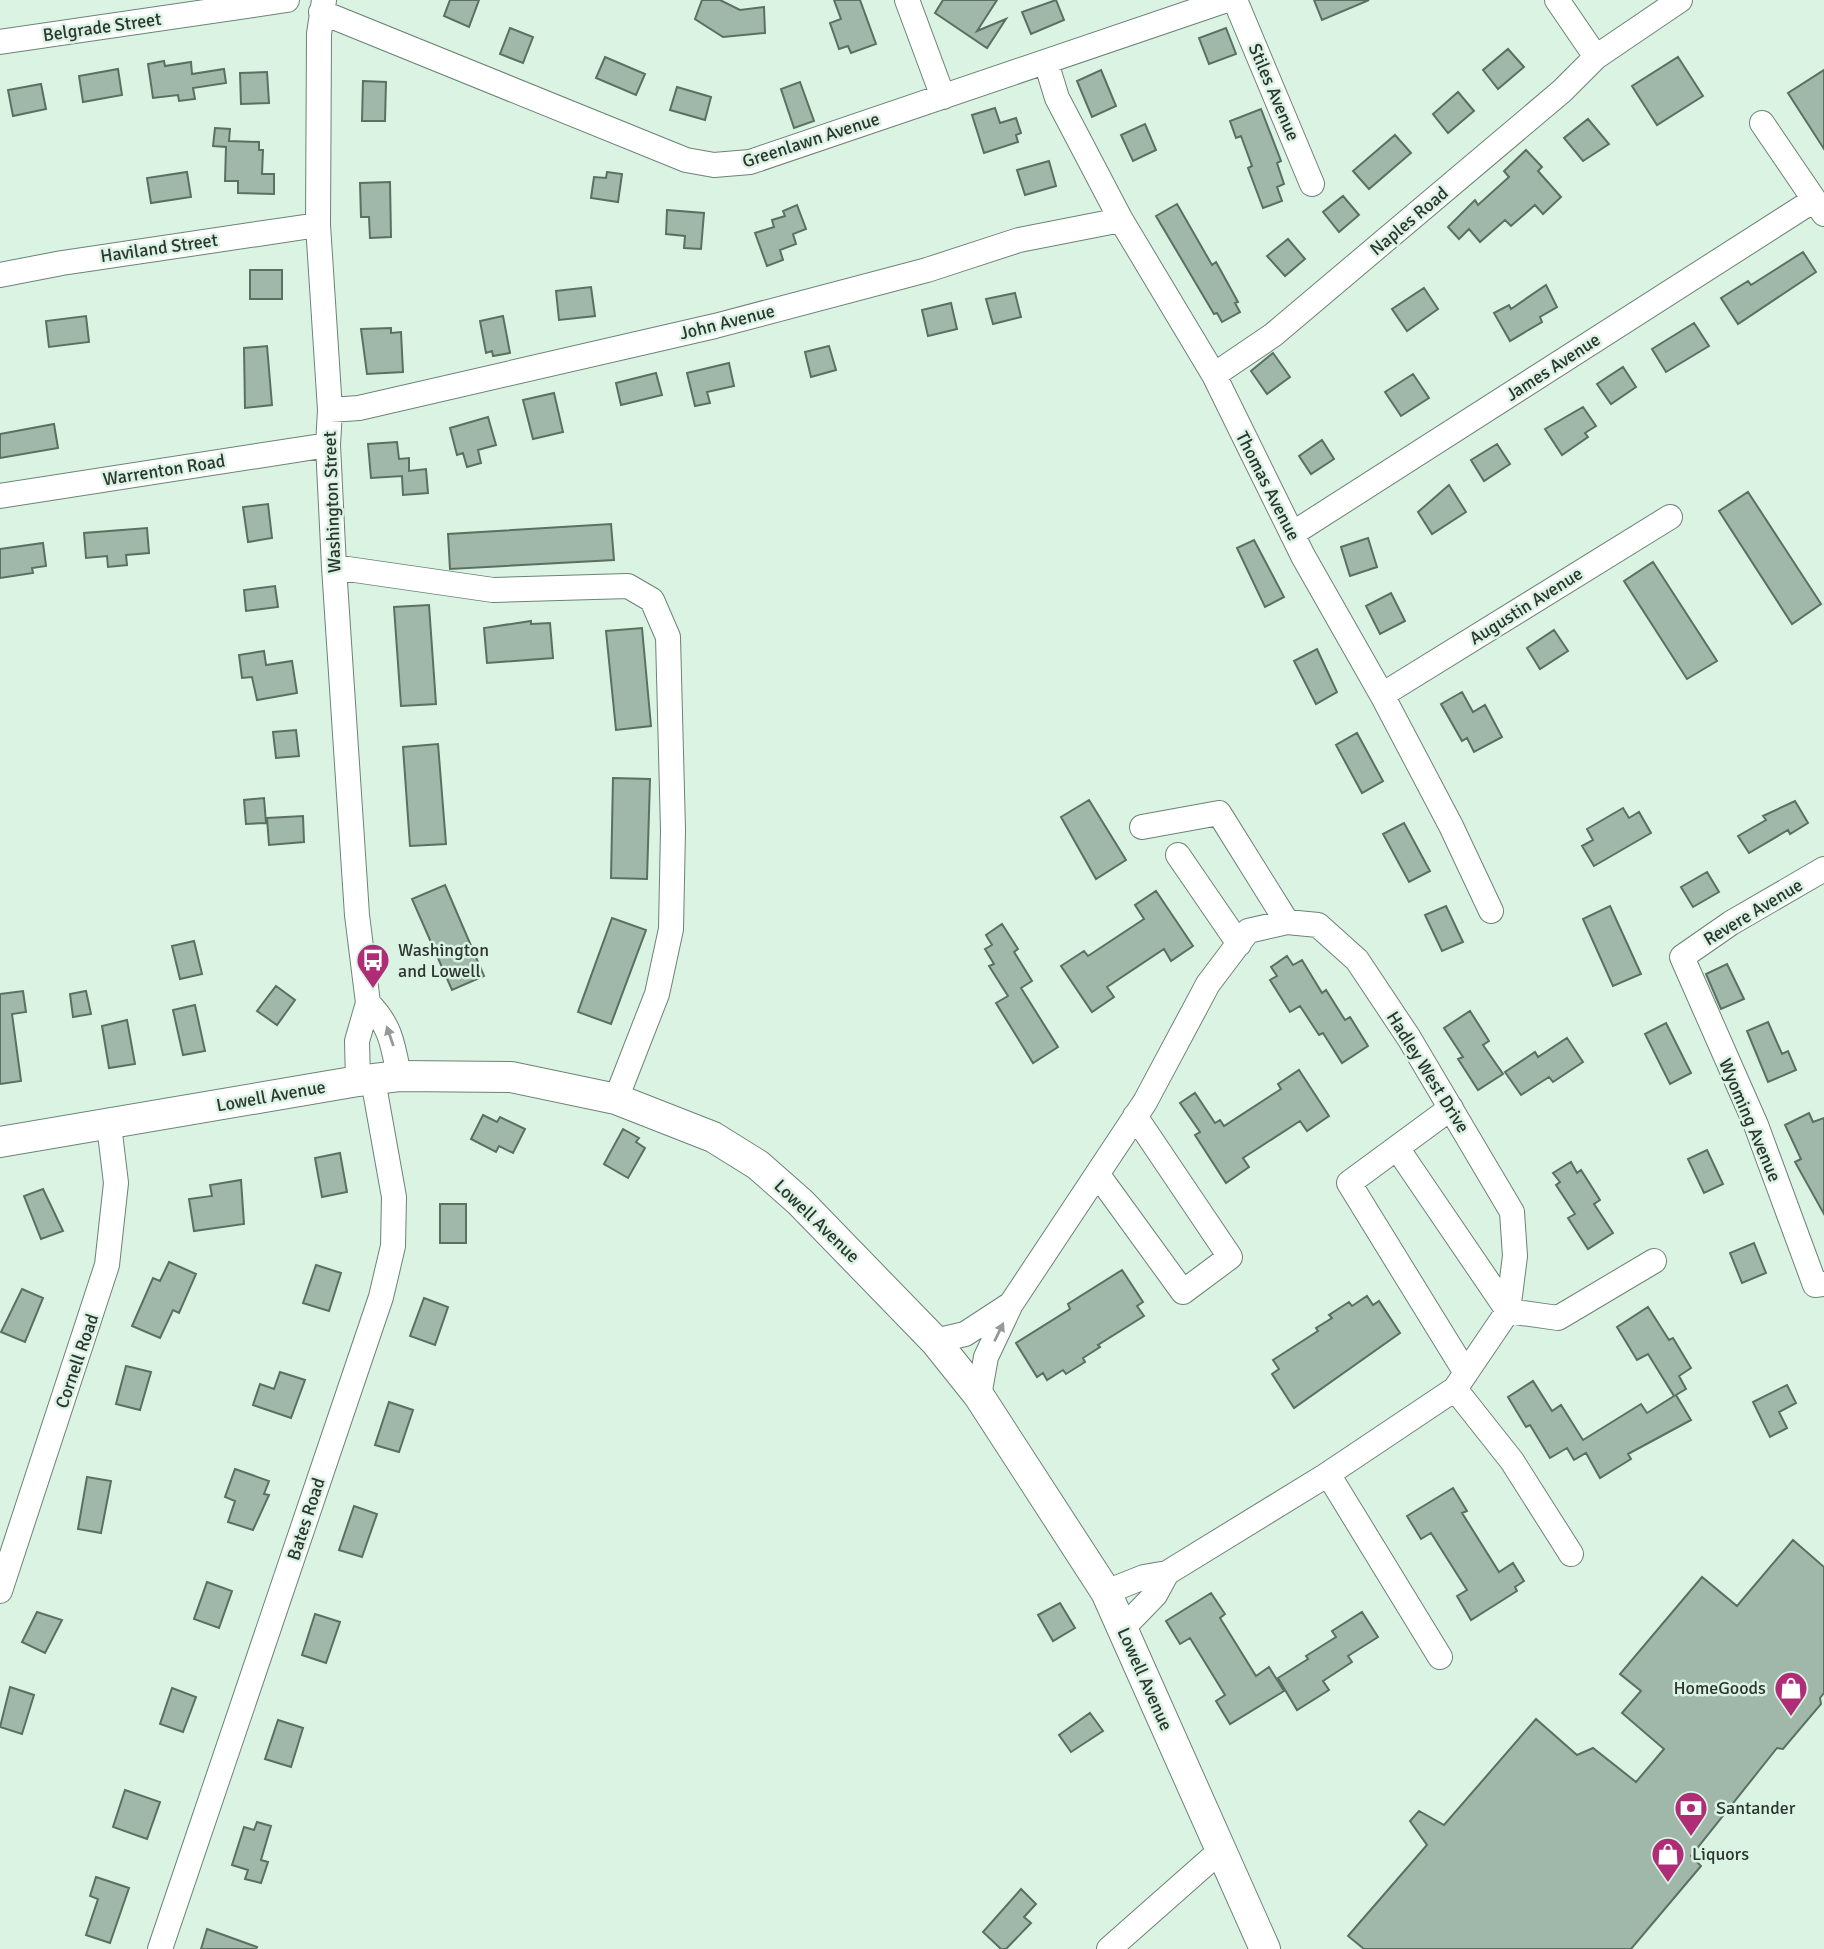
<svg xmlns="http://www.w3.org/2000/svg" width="1824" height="1949" font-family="Signika,sans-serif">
  <rect width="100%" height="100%" fill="#daf3e3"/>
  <!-- building -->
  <path fill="#a0b8a9" stroke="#5a7062" stroke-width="2" d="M 450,0 L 479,0 L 469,27 L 444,16 Z
    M 702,0 L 720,0 L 740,10 L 764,7 L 765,33 L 723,37 L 695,19 Z
    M 834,0 L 860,0 L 876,44 L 851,53 L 848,46 L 839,49 L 830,23 L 841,19 Z
    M 943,0 L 997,0 L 977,31 L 1006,19 L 987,48 L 935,13 Z
    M 1056,0 L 1064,20 L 1031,34 L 1022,12 Z
    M 1314,0 L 1369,0 L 1322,20 Z
    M 510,28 L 533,37 L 523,63 L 500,54 Z
    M 1226,28 L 1236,54 L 1209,64 L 1199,38 Z
    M 1508,49 L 1524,67 L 1498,89 L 1483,70 Z
    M 605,57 L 645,74 L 636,95 L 596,78 Z
    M 1678,57 L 1703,96 L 1657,125 L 1632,86 Z
    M 164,61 L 165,66 L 191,62 L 192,74 L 224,69 L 226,83 L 193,88 L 195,99 L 179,101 L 178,95 L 153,98 L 148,64 Z
    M 118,69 L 122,95 L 83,102 L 79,76 Z
    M 1101,70 L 1116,106 L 1092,117 L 1077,81 Z
    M 1824,70 L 1824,149 L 1788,93 Z
    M 267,72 L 269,103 L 241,104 L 240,73 Z
    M 363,81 L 386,82 L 385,121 L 362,121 Z
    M 800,82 L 814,121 L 794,128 L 781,89 Z
    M 41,84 L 46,109 L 13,116 L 8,90 Z
    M 677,87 L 711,97 L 705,120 L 670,110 Z
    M 1458,92 L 1474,111 L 1448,133 L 1433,114 Z
    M 995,108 L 1000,123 L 1016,118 L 1021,133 L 1016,135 L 1018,142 L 984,153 L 972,115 Z
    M 1261,109 L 1281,161 L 1277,163 L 1284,184 L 1277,187 L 1282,201 L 1263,208 L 1248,168 L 1252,166 L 1241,136 L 1236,138 L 1230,121 Z
    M 1588,119 L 1609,144 L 1583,161 L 1564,138 Z
    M 1145,124 L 1156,150 L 1133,161 L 1121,135 Z
    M 215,128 L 230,129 L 229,141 L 259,142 L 259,150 L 263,150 L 262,174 L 274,174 L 274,194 L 238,193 L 238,181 L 225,181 L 226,147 L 213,146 Z
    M 1395,135 L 1411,153 L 1369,189 L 1353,171 Z
    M 1526,150 L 1542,167 L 1538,171 L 1561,197 L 1543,214 L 1535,205 L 1511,226 L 1505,220 L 1480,242 L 1469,229 L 1459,239 L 1448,227 L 1475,200 L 1478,205 L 1509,177 L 1504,171 Z
    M 1049,161 L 1056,186 L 1025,195 L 1017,170 Z
    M 187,172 L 191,197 L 151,203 L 147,178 Z
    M 607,172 L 622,174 L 618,202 L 591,198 L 594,177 L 606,178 Z
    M 390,182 L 391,237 L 370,238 L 369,217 L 361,217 L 360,183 Z
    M 1343,196 L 1359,215 L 1339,232 L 1323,212 Z
    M 1177,204 L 1212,265 L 1216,262 L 1238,302 L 1235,303 L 1240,312 L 1222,322 L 1217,313 L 1214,314 L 1156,216 Z
    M 797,205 L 806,229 L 793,234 L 796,244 L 780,250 L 783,260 L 767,266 L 755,233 L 774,227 L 772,220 L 785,216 L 783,211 Z
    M 667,210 L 704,213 L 701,249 L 684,248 L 685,236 L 666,234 Z
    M 1288,239 L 1305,259 L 1285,276 L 1267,256 Z
    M 1803,252 L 1816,272 L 1738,324 L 1721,298 L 1748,281 L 1751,285 Z
    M 250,270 L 282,270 L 282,299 L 250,299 Z
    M 1546,285 L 1557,307 L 1540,317 L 1542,322 L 1510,341 L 1494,313 L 1509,305 L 1511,309 Z
    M 591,287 L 595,316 L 559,320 L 556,291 Z
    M 1424,288 L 1438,309 L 1407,331 L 1392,309 Z
    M 1015,293 L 1021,317 L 993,324 L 986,299 Z
    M 951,303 L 957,329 L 928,336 L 922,310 Z
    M 86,316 L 89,342 L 49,347 L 46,321 Z
    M 503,316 L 510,353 L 493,356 L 492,351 L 486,353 L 480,321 Z
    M 1694,323 L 1709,346 L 1666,372 L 1652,349 Z
    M 391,328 L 391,333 L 401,332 L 403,372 L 367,374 L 361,329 Z
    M 267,346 L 272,405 L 245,408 L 244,348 Z
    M 829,346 L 836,370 L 811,377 L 805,352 Z
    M 1273,353 L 1290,377 L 1267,394 L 1251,371 Z
    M 729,363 L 734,386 L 707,392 L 710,403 L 695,406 L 687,373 Z
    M 1623,367 L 1636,387 L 1611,404 L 1597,384 Z
    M 656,373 L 662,395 L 621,405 L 616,383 Z
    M 1413,374 L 1429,398 L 1401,416 L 1385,392 Z
    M 554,393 L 563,432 L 533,439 L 523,400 Z
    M 1583,407 L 1596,426 L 1585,433 L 1588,437 L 1562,455 L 1545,429 Z
    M 488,417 L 496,445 L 478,450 L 481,463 L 467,467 L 463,453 L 457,455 L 450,428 Z
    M 54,424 L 58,448 L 0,458 L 0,434 Z
    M 1322,440 L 1334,459 L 1311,474 L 1299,456 Z
    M 397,442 L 399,459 L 409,458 L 409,471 L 426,469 L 428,493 L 403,495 L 402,476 L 371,478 L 368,444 Z
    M 1497,444 L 1510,464 L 1484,481 L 1471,460 Z
    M 1449,485 L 1466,512 L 1432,534 L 1418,512 Z
    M 1748,492 L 1821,604 L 1792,624 L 1719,511 Z
    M 268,504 L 272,538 L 248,542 L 243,507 Z
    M 611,524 L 614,560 L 450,569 L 448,534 Z
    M 147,528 L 149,553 L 126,555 L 127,565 L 108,567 L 107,556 L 86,558 L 84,533 Z
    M 1368,538 L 1377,567 L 1350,576 L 1341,547 Z
    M 1254,540 L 1284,597 L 1265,607 L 1237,548 Z
    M 43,543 L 46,566 L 32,568 L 33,573 L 0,578 L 0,549 Z
    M 1653,562 L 1717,661 L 1687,679 L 1624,581 Z
    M 275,586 L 278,607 L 246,611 L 244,590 Z
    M 1391,593 L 1405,621 L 1380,634 L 1366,606 Z
    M 429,605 L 436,704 L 401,706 L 394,607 Z
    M 531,621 L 531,624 L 550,623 L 553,658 L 487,663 L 484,628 Z
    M 642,628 L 651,726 L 616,730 L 606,631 Z
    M 1554,630 L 1568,651 L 1540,669 L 1527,648 Z
    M 1317,649 L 1337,692 L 1316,704 L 1294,661 Z
    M 264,651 L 266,665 L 292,661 L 297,693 L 257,700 L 252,677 L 242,678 L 239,655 Z
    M 1462,692 L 1473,712 L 1485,705 L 1502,737 L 1474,752 L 1467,738 L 1462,741 L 1441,704 Z
    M 296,730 L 299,756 L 276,758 L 273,732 Z
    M 1357,733 L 1383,781 L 1362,793 L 1336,745 Z
    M 438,744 L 446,844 L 410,846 L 403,747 Z
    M 613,778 L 650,779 L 647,879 L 611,878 Z
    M 264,798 L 266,823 L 246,824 L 244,800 Z
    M 1089,800 L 1126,860 L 1096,879 L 1061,817 Z
    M 1795,801 L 1808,823 L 1790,834 L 1788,830 L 1749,853 L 1738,836 L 1766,820 L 1763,816 Z
    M 1623,808 L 1629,818 L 1639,812 L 1651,833 L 1594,866 L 1582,846 L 1593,840 L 1587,829 Z
    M 303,816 L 304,842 L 269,845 L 267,818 Z
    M 1404,823 L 1430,871 L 1409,882 L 1383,834 Z
    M 1707,872 L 1719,892 L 1693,907 L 1681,887 Z
    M 445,885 L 484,976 L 452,990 L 412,899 Z
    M 1156,891 L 1193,946 L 1171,961 L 1164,949 L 1107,987 L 1114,997 L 1092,1012 L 1061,966 L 1084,951 L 1088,956 L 1144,919 L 1135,905 Z
    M 1446,906 L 1463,942 L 1442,951 L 1425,915 Z
    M 1610,906 L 1641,974 L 1613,986 L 1583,919 Z
    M 612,918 L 646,930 L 611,1024 L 578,1012 Z
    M 1002,924 L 1018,949 L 1014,952 L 1032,981 L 1021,988 L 1058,1047 L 1033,1063 L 996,1003 L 1008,996 L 989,966 L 994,964 L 985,949 L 992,945 L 986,935 Z
    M 194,941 L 202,974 L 180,979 L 172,946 Z
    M 1287,956 L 1293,965 L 1302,960 L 1322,993 L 1326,990 L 1345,1020 L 1350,1017 L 1368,1046 L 1342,1063 L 1323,1033 L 1319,1035 L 1300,1006 L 1290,1012 L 1270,980 L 1277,976 L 1271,967 Z
    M 1727,964 L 1744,999 L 1721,1009 L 1706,974 Z
    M 276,986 L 295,1000 L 277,1025 L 257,1011 Z
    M 23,991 L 26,1012 L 12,1014 L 21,1081 L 0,1084 L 0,994 Z
    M 86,991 L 91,1014 L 73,1017 L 70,994 Z
    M 195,1005 L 205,1051 L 183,1055 L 173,1010 Z
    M 1470,1011 L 1489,1041 L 1483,1045 L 1503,1074 L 1478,1090 L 1458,1059 L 1463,1057 L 1444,1028 Z
    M 127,1020 L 135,1064 L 109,1068 L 102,1026 Z
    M 1768,1022 L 1782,1054 L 1788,1051 L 1796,1070 L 1768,1082 L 1747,1031 Z
    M 1666,1023 L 1691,1073 L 1670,1084 L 1645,1034 Z
    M 1567,1038 L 1583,1062 L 1553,1082 L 1549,1077 L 1521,1095 L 1505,1072 L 1535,1052 L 1538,1057 Z
    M 1299,1070 L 1329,1116 L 1307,1131 L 1300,1121 L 1243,1158 L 1249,1167 L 1226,1183 L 1195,1135 L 1200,1132 L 1180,1103 L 1195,1093 L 1215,1123 L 1220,1120 L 1224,1126 L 1281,1089 L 1278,1084 Z
    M 1809,1113 L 1813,1122 L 1824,1118 L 1824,1214 L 1795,1162 L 1801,1159 L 1785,1125 Z
    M 483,1115 L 497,1122 L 500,1117 L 525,1129 L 513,1153 L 499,1146 L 496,1152 L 471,1139 Z
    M 623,1129 L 639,1138 L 636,1142 L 645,1148 L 628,1178 L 604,1164 Z
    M 1707,1150 L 1723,1184 L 1704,1193 L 1688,1159 Z
    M 340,1153 L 347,1192 L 322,1197 L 315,1158 Z
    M 1571,1162 L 1577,1173 L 1581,1170 L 1600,1200 L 1594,1204 L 1613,1233 L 1588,1249 L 1568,1218 L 1575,1214 L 1556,1185 L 1560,1182 L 1553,1173 Z
    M 241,1180 L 244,1224 L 194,1231 L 189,1199 L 212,1196 L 210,1185 Z
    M 43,1189 L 63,1231 L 41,1239 L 24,1196 Z
    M 440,1204 L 466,1204 L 466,1243 L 440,1243 Z
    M 1754,1243 L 1766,1273 L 1742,1283 L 1730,1253 Z
    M 169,1262 L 196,1274 L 179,1313 L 173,1310 L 160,1338 L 132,1326 L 153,1278 L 160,1281 Z
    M 316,1265 L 341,1273 L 329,1311 L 303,1303 Z
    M 1122,1270 L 1143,1302 L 1137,1306 L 1144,1316 L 1098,1345 L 1100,1347 L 1083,1358 L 1085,1362 L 1066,1374 L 1063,1370 L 1047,1380 L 1043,1373 L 1037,1377 L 1016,1343 L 1070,1309 L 1068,1304 Z
    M 22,1289 L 43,1298 L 25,1342 L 1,1332 Z
    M 1367,1296 L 1373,1305 L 1379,1301 L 1400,1333 L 1294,1408 L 1272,1374 L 1279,1369 L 1273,1360 L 1318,1331 L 1316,1328 L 1332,1318 L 1329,1315 L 1349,1302 L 1352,1306 Z
    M 424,1298 L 448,1307 L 435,1345 L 410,1336 Z
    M 1648,1307 L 1669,1340 L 1673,1338 L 1691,1368 L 1679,1376 L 1686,1389 L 1676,1395 L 1691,1420 L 1628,1454 L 1631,1459 L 1600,1478 L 1586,1453 L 1574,1460 L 1567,1448 L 1550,1458 L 1530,1425 L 1526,1427 L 1508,1397 L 1533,1381 L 1552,1411 L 1561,1405 L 1583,1440 L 1641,1404 L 1647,1413 L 1674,1396 L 1648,1354 L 1637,1360 L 1617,1327 Z
    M 126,1366 L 151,1372 L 140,1410 L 116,1404 Z
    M 280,1372 L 305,1380 L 291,1418 L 253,1405 L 260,1384 L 274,1389 Z
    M 1787,1385 L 1796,1403 L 1779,1412 L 1787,1428 L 1770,1437 L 1753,1402 Z
    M 389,1402 L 413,1410 L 399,1452 L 375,1445 Z
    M 235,1469 L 269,1481 L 264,1494 L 269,1495 L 253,1530 L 228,1522 L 235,1501 L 225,1497 Z
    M 87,1477 L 111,1481 L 101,1533 L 78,1529 Z
    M 1453,1488 L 1467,1511 L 1462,1513 L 1499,1572 L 1513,1563 L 1524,1581 L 1515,1587 L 1517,1591 L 1471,1620 L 1457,1596 L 1467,1590 L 1431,1533 L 1421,1539 L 1407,1516 Z
    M 354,1506 L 377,1514 L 362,1557 L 339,1550 Z
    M 1793,1540 L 1824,1567 L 1824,1693 L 1820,1698 L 1821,1704 L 1783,1749 L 1777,1748 L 1691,1856 L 1701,1866 L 1631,1949 L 1364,1949 L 1348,1936 L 1427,1845 L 1410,1821 L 1419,1811 L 1444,1825 L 1536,1719 L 1577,1755 L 1593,1748 L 1636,1782 L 1664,1749 L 1622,1713 L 1641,1691 L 1620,1674 L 1702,1577 L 1737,1606 Z
    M 207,1582 L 232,1591 L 219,1628 L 194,1619 Z
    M 1211,1593 L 1225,1614 L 1220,1618 L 1256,1676 L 1269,1667 L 1284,1691 L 1230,1724 L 1216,1701 L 1225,1695 L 1190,1638 L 1180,1644 L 1166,1621 Z
    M 1060,1603 L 1075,1628 L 1053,1641 L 1038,1615 Z
    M 37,1612 L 62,1620 L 45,1653 L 22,1642 Z
    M 1362,1612 L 1378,1637 L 1348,1656 L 1352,1662 L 1323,1681 L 1329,1690 L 1297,1710 L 1278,1678 L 1308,1659 L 1306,1656 L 1336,1637 L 1332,1631 Z
    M 315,1614 L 340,1622 L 326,1663 L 302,1655 Z
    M 10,1687 L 34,1695 L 22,1734 L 0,1727 Z
    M 172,1688 L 196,1697 L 183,1732 L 160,1724 Z
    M 1090,1713 L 1103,1731 L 1071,1752 L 1059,1735 Z
    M 278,1720 L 303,1728 L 291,1767 L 265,1759 Z
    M 125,1790 L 160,1802 L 147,1839 L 113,1827 Z
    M 257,1822 L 271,1826 L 261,1860 L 268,1862 L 261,1883 L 245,1879 L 248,1870 L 232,1865 L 244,1827 L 254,1830 Z
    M 96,1877 L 129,1888 L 110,1943 L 86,1935 L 98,1899 L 90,1896 Z
    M 1021,1889 L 1036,1904 L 1024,1917 L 1031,1923 L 1006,1949 L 1001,1949 L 983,1932 Z
    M 207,1929 L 257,1947 L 256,1949 L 201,1949 Z"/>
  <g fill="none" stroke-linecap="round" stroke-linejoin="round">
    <defs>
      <path id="minor" d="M 324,0 L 319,34 L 318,225 L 330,410 L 328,445 L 334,567 L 357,915 L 368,1003 L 357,1041 L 358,1081
        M 907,0 L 943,97
        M 1235,0 L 1312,184
        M 1557,0 L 1596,57
        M 321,12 L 686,160 L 714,165 L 750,162 L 1227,0
        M 0,42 L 287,0
        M 1046,62 L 1057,98 L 1121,220 L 1214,375 L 1303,556 L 1382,695 L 1451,826 L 1491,911
        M 1762,123 L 1824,214
        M 0,275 L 62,263 L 318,225
        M 1214,375 L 1273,335 L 1562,91 L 1596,57 L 1680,0
        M 330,410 L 359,408 L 715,326 L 927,270 L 1019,240 L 1121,220
        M 0,496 L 328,445
        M 1292,534 L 1814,200
        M 334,567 L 493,590 L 628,586 L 652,600 L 668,637 L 673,830 L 671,929 L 657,994 L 616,1099
        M 1382,695 L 1670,517
        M 1142,827 L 1219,813 L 1287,922
        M 1178,855 L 1239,944
        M 1824,869 L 1731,923 L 1682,957 L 1756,1125 L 1815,1285 L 1824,1284
        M 368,1003 C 391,1026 393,1045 399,1076
        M 1451,1108 L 1349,1183 L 1466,1373
        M 1397,1148 L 1508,1311 L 1558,1318 L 1654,1261
        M 1098,1175 L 1183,1292 L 1230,1257 L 1135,1116
        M 1011,1304 L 1145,1102 L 1208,984 L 1248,931 L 1287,922 L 1318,925 L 1357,960 L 1409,1038 L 1512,1212 L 1515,1256 L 1508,1311 L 1455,1389 L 1325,1476 L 1167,1573
        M 935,1341 L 965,1334 L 1011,1304 L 986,1357 L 979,1396
        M 1455,1389 L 1512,1461 L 1571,1554
        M 1328,1474 L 1440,1657
        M 0,1591 L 107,1265 L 116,1183 L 109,1125
        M 1106,1592 L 1144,1577 L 1167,1573 L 1155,1595 L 1123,1628
        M 160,1949 L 381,1297 L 393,1246 L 394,1197 L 373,1080
        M 1109,1949 L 1220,1851"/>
      <path id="major" d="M 0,1142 L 358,1081 L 399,1076 L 511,1077 L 616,1099 L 713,1137 L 758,1165 L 800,1202 L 935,1341 L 979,1396 L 1106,1592 L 1265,1949"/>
    </defs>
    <!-- minor casing -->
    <use href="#minor" stroke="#6c8375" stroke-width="26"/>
    <!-- major casing -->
    <use href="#major" stroke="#6c8375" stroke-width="32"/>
    <!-- minor -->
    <use href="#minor" stroke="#fff" stroke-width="24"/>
    <!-- major -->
    <use href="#major" stroke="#fff" stroke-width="30"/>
  </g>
  <!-- one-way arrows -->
  <defs><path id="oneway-solid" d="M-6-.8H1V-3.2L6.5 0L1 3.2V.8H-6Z" transform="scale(1.75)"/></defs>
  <g fill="#969a97">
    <use href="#oneway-solid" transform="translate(390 1036) rotate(-109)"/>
    <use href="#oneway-solid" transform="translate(999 1332) rotate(-64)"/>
  </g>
  <!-- icons -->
  <defs>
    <symbol id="bus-pin" viewBox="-11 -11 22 30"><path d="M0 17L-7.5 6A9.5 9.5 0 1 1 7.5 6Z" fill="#af2c76" stroke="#daf3e3"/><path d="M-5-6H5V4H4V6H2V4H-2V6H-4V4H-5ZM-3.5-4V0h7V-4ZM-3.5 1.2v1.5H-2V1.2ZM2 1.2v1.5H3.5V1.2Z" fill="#fff"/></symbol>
    <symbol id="shop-pin" viewBox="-11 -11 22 30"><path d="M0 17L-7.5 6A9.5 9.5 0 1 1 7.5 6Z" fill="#af2c76" stroke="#daf3e3"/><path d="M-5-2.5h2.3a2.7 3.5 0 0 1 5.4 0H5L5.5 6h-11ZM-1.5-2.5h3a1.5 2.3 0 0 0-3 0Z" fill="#fff"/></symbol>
    <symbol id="bank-pin" viewBox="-11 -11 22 30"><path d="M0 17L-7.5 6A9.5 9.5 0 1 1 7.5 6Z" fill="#af2c76" stroke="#daf3e3"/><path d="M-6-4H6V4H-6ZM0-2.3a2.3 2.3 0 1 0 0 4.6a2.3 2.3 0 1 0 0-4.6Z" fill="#fff"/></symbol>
  </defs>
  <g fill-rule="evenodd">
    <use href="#bus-pin" x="354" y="941" width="38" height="52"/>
    <use href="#shop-pin" x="1772" y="1669" width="38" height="52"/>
    <use href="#bank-pin" x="1672" y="1789" width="38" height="52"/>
    <use href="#shop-pin" x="1649" y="1835" width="38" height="52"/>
  </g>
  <g text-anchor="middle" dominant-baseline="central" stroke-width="5" stroke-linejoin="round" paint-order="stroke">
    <!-- street labels -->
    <g font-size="18" fill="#2c352f" stroke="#daf3e3">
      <text transform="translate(102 27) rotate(-8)">Belgrade Street</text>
      <text transform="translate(1274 92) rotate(67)">Stiles Avenue</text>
      <text transform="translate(811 140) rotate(-18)">Greenlawn Avenue</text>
      <text transform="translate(1409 221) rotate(-40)">Naples Road</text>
      <text transform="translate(159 248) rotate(-8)">Haviland Street</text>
      <text transform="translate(727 322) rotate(-14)">John Avenue</text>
      <text transform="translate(1553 367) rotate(-33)">James Avenue</text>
      <text transform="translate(164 470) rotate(-9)">Warrenton Road</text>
      <text transform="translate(1268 486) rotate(63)">Thomas Avenue</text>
      <text transform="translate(332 502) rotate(-92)">Washington Street</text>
      <text transform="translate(1526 606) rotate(-32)">Augustin Avenue</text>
      <text transform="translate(1753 912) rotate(-31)">Revere Avenue</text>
      <text transform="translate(1428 1072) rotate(58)">Hadley West Drive</text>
      <text transform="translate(271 1096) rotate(-10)">Lowell Avenue</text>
      <text transform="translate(1750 1120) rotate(67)">Wyoming Avenue</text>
      <text transform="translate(817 1221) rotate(44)">Lowell Avenue</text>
      <text transform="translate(77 1361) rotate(-71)">Cornell Road</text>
      <text transform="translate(306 1519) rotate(-72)">Bates Road</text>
      <text transform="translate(1145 1679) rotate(66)">Lowell Avenue</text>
    </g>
    <!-- poi labels -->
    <g font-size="18" fill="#2c352f" stroke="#daf3e3" text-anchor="start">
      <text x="398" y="950">Washington<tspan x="398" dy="21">and Lowell</tspan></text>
      <text x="1766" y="1688" text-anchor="end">HomeGoods</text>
      <text x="1716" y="1808">Santander</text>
      <text x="1692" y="1854">Liquors</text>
    </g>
  </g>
</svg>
